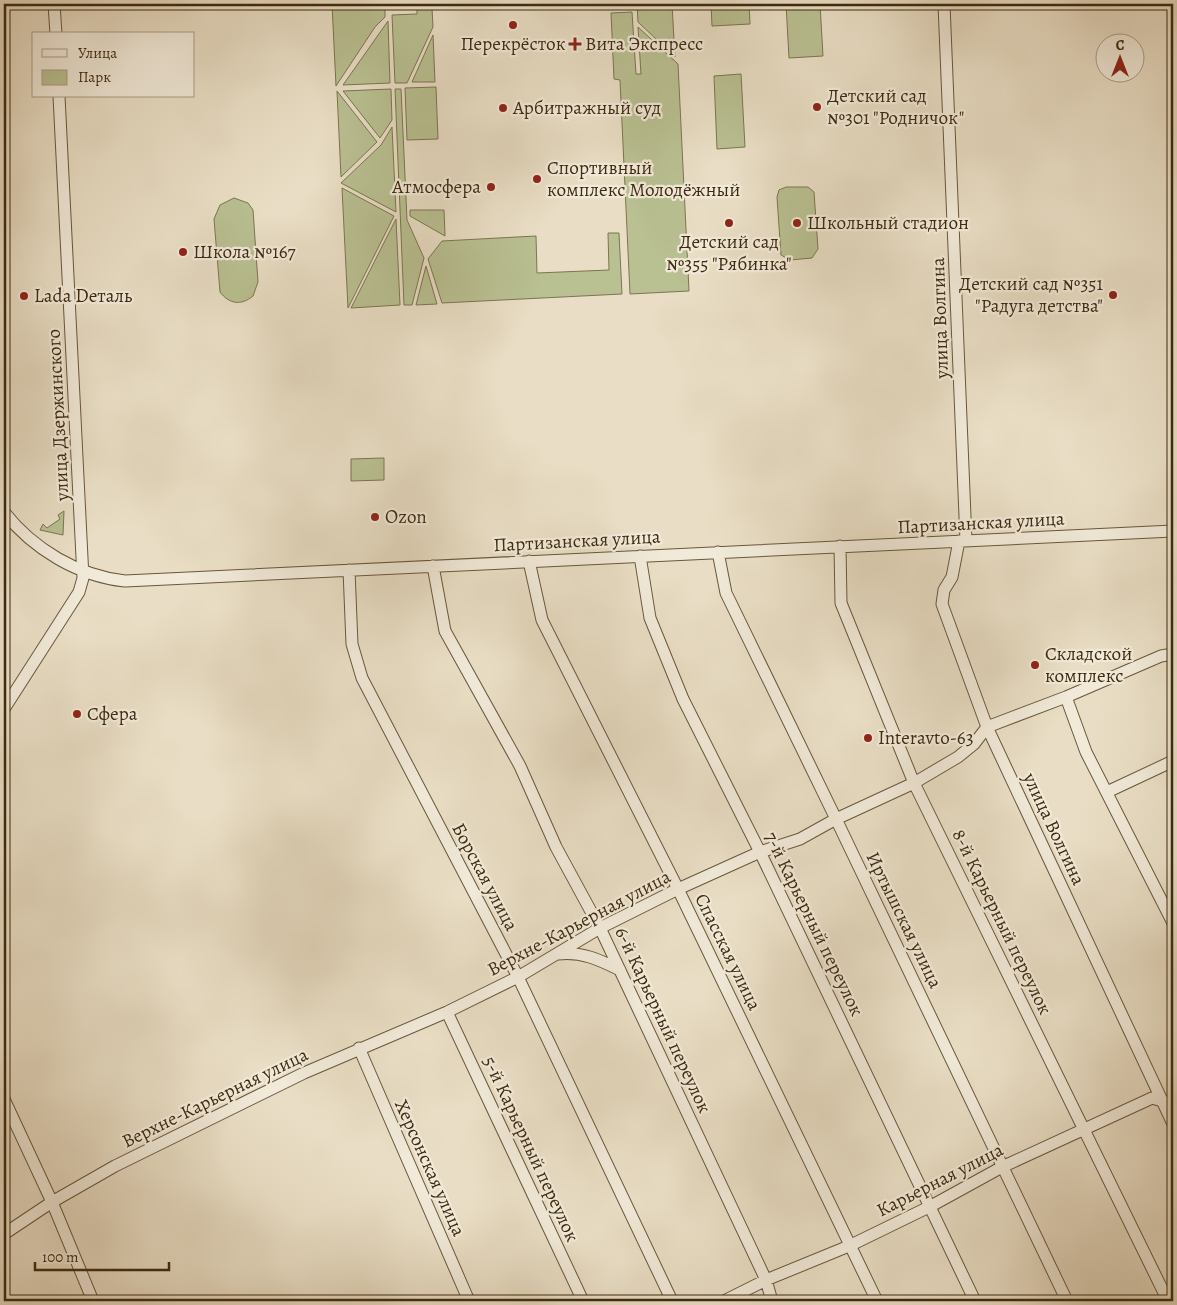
<svg xmlns="http://www.w3.org/2000/svg" width="1177" height="1305" font-family="Alegreya,serif">
  <rect width="100%" height="100%" fill="#e9dec5"/>
  <filter id="stains"><feTurbulence type="fractalNoise" baseFrequency=".004" numOctaves="4"/><feColorMatrix values="0 0 0 0 .2 0 0 0 0 .09 0 0 0 0 .02 0 0 0 .5 -.17"/></filter>
  <radialGradient id="worn" r=".72"><stop offset=".6" stop-color="#630" stop-opacity="0"/><stop offset="1" stop-color="#630" stop-opacity=".3"/></radialGradient>
  <!-- green -->
  <path fill="#b9c092" stroke="#7c7550" d="M 332,4 L 385,4 L 385,17 L 375,27 L 336,86 Z
    M 637,4 L 672,4 L 675,57 L 638,22 Z
    M 711,4 L 749,4 L 750,24 L 712,26 Z
    M 786,4 L 820,4 L 823,56 L 789,58 Z
    M 432,8 L 433,27 L 407,83 L 395,83 L 392,15 L 417,14 L 417,9 Z
    M 632,12 L 636,74 L 641,74 L 638,27 L 678,64 L 689,291 L 630,294 L 620,80 L 614,79 L 611,13 Z
    M 388,21 L 390,83 L 343,85 Z
    M 433,35 L 435,82 L 412,82 Z
    M 741,74 L 745,147 L 717,149 L 714,76 Z
    M 436,87 L 438,139 L 407,140 L 405,88 Z
    M 391,89 L 392,120 L 380,138 L 343,91 Z
    M 395,89 L 401,89 L 407,220 L 424,258 L 412,305 L 404,305 Z
    M 337,91 L 377,142 L 341,177 Z
    M 392,127 L 396,212 L 341,183 L 381,145 Z
    M 786,187 L 808,187 L 814,192 L 818,249 L 812,258 L 790,260 L 781,255 L 777,197 L 779,190 Z
    M 342,188 L 394,216 L 348,308 Z
    M 234,198 L 248,203 L 253,210 L 258,282 L 253,296 C 241,306 229,304 220,292 L 214,219 L 220,205 Z
    M 410,210 L 444,210 L 445,236 L 410,216 Z
    M 396,219 L 400,305 L 351,308 Z
    M 608,233 L 619,233 L 622,294 L 442,303 L 428,259 L 442,241 L 536,236 L 537,273 L 609,270 Z
    M 426,266 L 437,304 L 416,305 Z
    M 384,458 L 384,480 L 351,481 L 351,459 Z
    M 64,511 L 63,535 L 40,530 L 43,524 L 47,528 L 60,519 L 58,515 Z"/>
  <g fill="none" stroke-linecap="round" stroke-linejoin="round">
    <defs>
      <path id="minor" d="M 54,4 L 56,34
        M 944,4 L 966,541
        M 4,512 C 33,549 78,576 125,581 L 1173,531
        M 959,541 L 952,577 L 944,590 L 942,604 L 987,727 L 1173,1124
        M 840,546 L 841,603 L 914,783 L 1168,1301
        M 718,552 L 726,593 L 836,819 L 1067,1301
        M 640,556 L 650,618 L 683,699 L 760,852 L 975,1301
        M 529,561 L 542,620 L 678,889 L 877,1301
        M 433,566 L 445,631 L 520,766 L 556,847 L 600,928 L 766,1280 L 772,1301
        M 349,570 L 352,644 L 362,678 L 518,977 L 672,1301
        M 1066,697 L 1086,752 L 1173,923
        M 4,709 L 79,592 L 83,578 L 59,96
        M 1107,792 L 1173,761
        M 558,954 C 581,951 600,960 620,970
        M 447,1012 L 583,1301
        M 359,1048 L 469,1301
        M 4,1099 L 52,1202 L 93,1301
        M 4,1234 L 52,1202 L 115,1166 L 304,1073 L 447,1012 L 518,977 L 600,928 L 678,889 L 760,852 L 800,839 L 836,819 L 914,783 L 958,757 L 974,744 L 987,727 L 1066,697 L 1161,656 L 1173,654
        M 724,1301 L 766,1280 L 849,1246 L 931,1206 L 1002,1167 L 1152,1098 L 1173,1104"/>
    </defs>
    <!-- minor casing -->
    <use href="#minor" stroke="#69573c" stroke-width="13"/>
    <!-- minor -->
    <use href="#minor" stroke="#f1ead9" stroke-width="11"/>
  </g>
  <!-- markers -->
  <g fill="#8f2418" stroke="#f1ead9" stroke-width="2">
    <circle cx="513" cy="25" r="5"/>
    <path d="M572.5 36.5h5v5h5v5h-5v5h-5v-5h-5v-5h5z"/>
    <circle cx="817" cy="107" r="5"/>
    <circle cx="503" cy="108" r="5"/>
    <circle cx="537" cy="179" r="5"/>
    <circle cx="491" cy="187" r="5"/>
    <circle cx="729" cy="223" r="5"/>
    <circle cx="797" cy="223" r="5"/>
    <circle cx="183" cy="252" r="5"/>
    <circle cx="1113" cy="295" r="5"/>
    <circle cx="24" cy="296" r="5"/>
    <circle cx="375" cy="517" r="5"/>
    <circle cx="1035" cy="665" r="5"/>
    <circle cx="77" cy="714" r="5"/>
    <circle cx="868" cy="738" r="5"/>
  </g>
  <g text-anchor="middle" dominant-baseline="central" stroke-width="4.5" stroke-linejoin="round" paint-order="stroke">
    <!-- poi labels -->
    <g font-size="19" fill="#3e2a0f" stroke="#f1ead9" text-anchor="start">
      <text x="513" y="44" text-anchor="middle">Перекрёсток</text>
      <text x="585" y="44">Вита Экспресс</text>
      <text x="827" y="96">Детский сад<tspan x="827" dy="22">№301 "Родничок"</tspan></text>
      <text x="513" y="108">Арбитражный суд</text>
      <text x="547" y="168">Спортивный<tspan x="547" dy="22">комплекс Молодёжный</tspan></text>
      <text x="481" y="187" text-anchor="end">Атмосфера</text>
      <text x="807" y="223">Школьный стадион</text>
      <text x="729" y="242" text-anchor="middle">Детский сад<tspan x="729" dy="22">№355 "Рябинка"</tspan></text>
      <text x="193" y="252">Школа №167</text>
      <text x="1103" y="284" text-anchor="end">Детский сад №351<tspan x="1103" dy="22">"Радуга детства"</tspan></text>
      <text x="34" y="296">Lada Dеталь</text>
      <text x="385" y="517">Ozon</text>
      <text x="1045" y="654">Складской<tspan x="1045" dy="22">комплекс</tspan></text>
      <text x="87" y="714">Сфера</text>
      <text x="878" y="738">Interavto-63</text>
    </g>
    <!-- street labels -->
    <g font-size="19" fill="#3e2a0f" stroke="#f1ead9">
      <text transform="translate(940 318) rotate(-92)">улица Волгина</text>
      <text transform="translate(58 415) rotate(-93)">улица Дзержинского</text>
      <text transform="translate(981 523) rotate(-3)">Партизанская улица</text>
      <text transform="translate(577 541) rotate(-3)">Партизанская улица</text>
      <text transform="translate(1054 829) rotate(65)">улица Волгина</text>
      <text transform="translate(485 877) rotate(62)">Борская улица</text>
      <text transform="translate(904 920) rotate(64)">Иртышская улица</text>
      <text transform="translate(1002 922) rotate(64)">8-й Карьерный переулок</text>
      <text transform="translate(579 923) rotate(-28)">Верхне-Карьерная улица</text>
      <text transform="translate(814 924) rotate(64)">7-й Карьерный переулок</text>
      <text transform="translate(728 952) rotate(64)">Спасская улица</text>
      <text transform="translate(663 1020) rotate(65)">6-й Карьерный переулок</text>
      <text transform="translate(215 1098) rotate(-26)">Верхне-Карьерная улица</text>
      <text transform="translate(531 1149) rotate(65)">5-й Карьерный переулок</text>
      <text transform="translate(430 1168) rotate(66)">Херсонская улица</text>
      <text transform="translate(940 1180) rotate(-27)">Карьерная улица</text>
    </g>
  </g>
  <!-- margin -->
  <rect width="1177" height="1305" fill="none" stroke="#e9dec5" stroke-width="20"/>
  <rect x="5" y="5" width="1167" height="1295" fill="none" stroke="#3e2a0f" stroke-width="2.5"/>
  <rect x="10" y="10" width="1157" height="1285" fill="none" stroke="#3e2a0f"/>
  <!-- legend -->
  <rect x="32" y="32" width="162" height="65" fill="#f1ead9" stroke="#a99d88"/>
  <rect x="42" y="49" width="25" height="8" fill="#f1ead9" stroke="#a99d88"/>
  <text x="78" y="58" font-size="15" fill="#3e2a0f">Улица</text>
  <rect x="42" y="70" width="25" height="15" fill="#b9c092" stroke="#a99d88"/>
  <text x="78" y="82" font-size="15" fill="#3e2a0f">Парк</text>
  <!-- north arrow -->
  <g transform="translate(1120 58)"><circle r="24" fill="#f1ead9" stroke="#a99d88"/>
  <path d="M0-4L9 19L0 12L-9 19Z" fill="#8f2418"/>
  <text y="-8" font-size="14" font-weight="bold" text-anchor="middle" fill="#3e2a0f">С</text>
  </g>
  <!-- scale -->
  <path d="M35 1262v8h134v-8" fill="none" stroke="#3e2a0f" stroke-width="2.5"/>
  <text x="42" y="1262" font-size="15" fill="#3e2a0f" stroke="#f1ead9" stroke-width="4" paint-order="stroke">100 m</text>
  <rect width="100%" height="100%" filter="url(#stains)"/>
  <rect width="100%" height="100%" fill="url(#worn)"/>
</svg>
